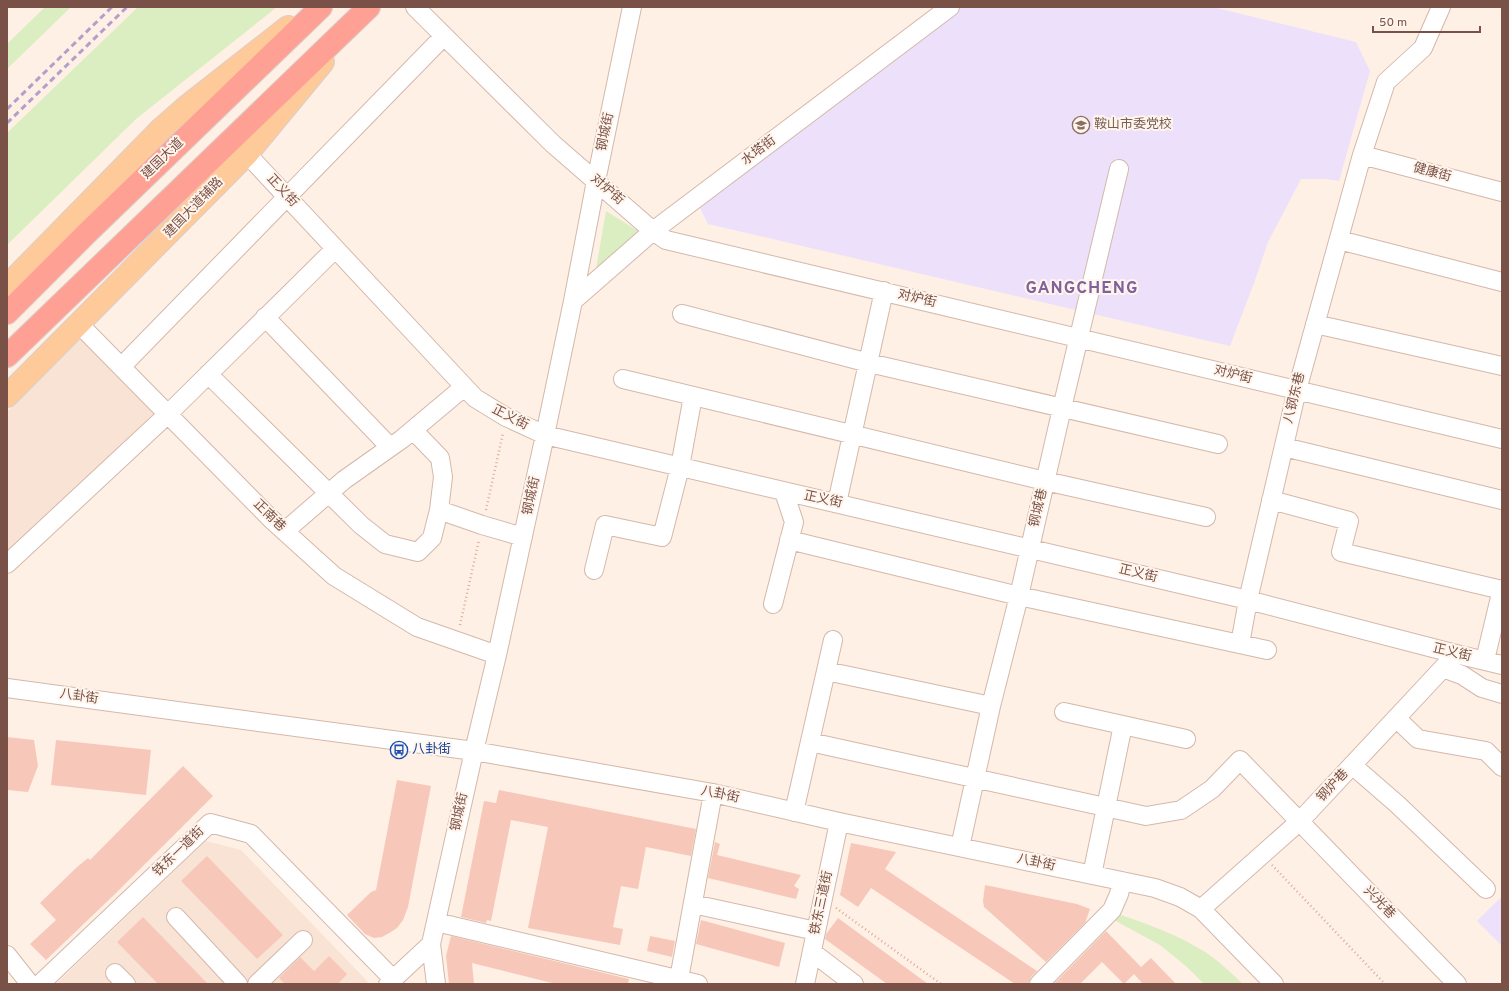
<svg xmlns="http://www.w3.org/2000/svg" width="1509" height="991" font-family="Overpass,'Noto Sans SC',sans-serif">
  <rect width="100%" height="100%" fill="#fef0e4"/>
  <!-- residential -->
  <path fill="#f9e3d4" d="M 81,338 L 155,412 L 7,557 L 7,412 Z
    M 206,841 L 241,850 L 368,982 L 366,984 L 56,984 Z"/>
  <!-- education -->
  <path fill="#ede0fb" d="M 958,7 L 1213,7 L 1356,42 L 1370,71 L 1339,181 L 1326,179 L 1301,179 L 1268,242 L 1254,283 L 1230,346 L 708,224 L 700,208 Z
    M 1502,896 L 1502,946 L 1477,921 Z"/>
  <!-- green -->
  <path fill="#daeec1" d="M 45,7 L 71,7 L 7,69 L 7,44 Z
    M 138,7 L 277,7 L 136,119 L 7,245 L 7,133 Z
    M 606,211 L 638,231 L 596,269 Z
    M 1115,913 C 1144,923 1174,933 1200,949 C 1216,958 1230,972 1243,984 L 1204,984 L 1187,967 L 1160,945 L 1112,919 Z"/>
  <!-- building -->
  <path fill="#f7c8b9" d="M 7,737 L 34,740 L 38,766 L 28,792 L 7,790 Z
    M 56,740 L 151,750 L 146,795 L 51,785 Z
    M 183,766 L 213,796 L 115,894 L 46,960 L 30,944 L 56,920 L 40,903 L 76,868 L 88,858 L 90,860 Z
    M 397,780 L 431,786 L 408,907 L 403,920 L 397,928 L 391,932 L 382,937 L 374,938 L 365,934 L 347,915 L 371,892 L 376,890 Z
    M 499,790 L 696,829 L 691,856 L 646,847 L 638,889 L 621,886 L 613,927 L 623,929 L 620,945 L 528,928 L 548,827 L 511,820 L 491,921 L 487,920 L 486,923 L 461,917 L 484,801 L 496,803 Z
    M 715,842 L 720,844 L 717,855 L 801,875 L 794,886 L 799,889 L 796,899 L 708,878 Z
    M 851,843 L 896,852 L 885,869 L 1037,971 L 1031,977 L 1029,984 L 1015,984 L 871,888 L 858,907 L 840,895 Z
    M 207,856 L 283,935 L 257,959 L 181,881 Z
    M 985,885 L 1077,904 L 1090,909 L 1085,923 L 1046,962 L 984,907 L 983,901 Z
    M 143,917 L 208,984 L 158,984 L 117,942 Z
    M 838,918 L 928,984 L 887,984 L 825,939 L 826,934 Z
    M 701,920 L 785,943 L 779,967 L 696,944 Z
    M 1106,931 L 1141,967 L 1151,958 L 1176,984 L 1143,984 L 1134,974 L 1124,984 L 1102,962 L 1080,984 L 1054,984 Z
    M 451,936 L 629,979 L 628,984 L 556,984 L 472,963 L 474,984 L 449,984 L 446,956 Z
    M 650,936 L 675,941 L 672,957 L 647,951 Z
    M 329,956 L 347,974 L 338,984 L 285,984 L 279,978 L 300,957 L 314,971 Z"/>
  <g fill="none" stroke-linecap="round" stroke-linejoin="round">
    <defs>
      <path id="minor" d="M 415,7 L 553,144 L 653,231 L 666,240 L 1502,439
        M 247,154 L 475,398 L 506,417 L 545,435 L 1248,600 L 1456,654 L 1502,665
        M 1362,155 L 1502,192
        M 1339,240 L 1502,282
        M 573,301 L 653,231 L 950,7
        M 682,314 L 869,363 L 1218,444
        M 265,317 L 390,447
        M 79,324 L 271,519 L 334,576 L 417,627 L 497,655
        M 1315,324 L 1502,366
        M 121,367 L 444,36
        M 208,374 L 361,525 L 385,544 L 418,552 L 432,538 L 439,510 L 443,477 L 440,458 L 413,430
        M 623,379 L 1045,481 L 1206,517
        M 1284,447 L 1502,500
        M 1271,500 L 1349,521 L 1341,552 L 1502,590
        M 837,503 L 884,291
        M 439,510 L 482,525 L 523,537
        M 285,531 L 344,480 L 402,439 L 464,387
        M 789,540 L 1019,596 L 1267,650
        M 7,564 L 168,414 L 335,249
        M 594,570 L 605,525 L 662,537 L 680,467 L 693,396
        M 773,604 L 794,522 L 784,492
        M 1240,644 L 1248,600 L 1297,390 L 1362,155 L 1386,82 L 1423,48 L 1441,7
        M 1485,660 L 1502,589
        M 1443,668 L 1462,675 L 1482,688 L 1502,694
        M 826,671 L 991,706
        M 7,688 L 474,751 L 713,793 L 839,822 L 1155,888 L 1180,897 L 1201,909 L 1274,984
        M 1064,712 L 1186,739
        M 1396,718 L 1418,739 L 1486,751 L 1502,767
        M 810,742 L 1146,816 L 1181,810 L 1212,789 L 1240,760 L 1457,984
        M 1352,765 L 1397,804 L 1486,889
        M 794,812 L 833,640
        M 960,847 L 991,706 L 1019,596 L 1062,408 L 1119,169
        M 1092,875 L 1123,725
        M 693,904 L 816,931
        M 1201,909 L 1300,821 L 1456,654
        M 176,917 L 238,984
        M 436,922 L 698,984
        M 812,952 L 854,984
        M 7,955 L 30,984
        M 115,973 L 126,984
        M 679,979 L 713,793
        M 40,984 L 210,823 L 251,834 L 393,979
        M 257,984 L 303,940
        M 388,984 L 431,944
        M 436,984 L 431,944 L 474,751 L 497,655 L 545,435 L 573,301 L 596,181 L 632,7
        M 805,984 L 839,822
        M 1039,984 L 1112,910 L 1119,894 L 1122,881"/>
      <path id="major" d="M 7,286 L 161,129 L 186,107 L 288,27
        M 7,396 L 247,154 L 323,62"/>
      <path id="highway" d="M 7,313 L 88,232 L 321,7
        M 7,356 L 369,7"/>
    </defs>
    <!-- minor casing -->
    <use href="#minor" stroke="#d4b8ab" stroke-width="20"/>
    <!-- major casing -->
    <use href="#major" stroke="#dacecb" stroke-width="24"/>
    <!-- highway casing -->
    <use href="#highway" stroke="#dacecb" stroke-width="24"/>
    <!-- path -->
    <path stroke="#dcab9b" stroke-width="2.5" stroke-dasharray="1 3" stroke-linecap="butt" d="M 486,510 L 503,433
      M 460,625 L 479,540
      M 1272,865 L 1385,984
      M 836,908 L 941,984"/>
    <!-- minor -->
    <use href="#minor" stroke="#fff" stroke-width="18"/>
    <!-- major -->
    <use href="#major" stroke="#ffca9a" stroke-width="22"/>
    <!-- highway -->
    <use href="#highway" stroke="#ffa095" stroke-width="22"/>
    <!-- rail -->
    <path stroke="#b1a1ca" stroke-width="3" stroke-dasharray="6 4" stroke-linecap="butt" d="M 7,109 L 112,7
      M 7,123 L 127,7"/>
  </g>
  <!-- icons -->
  <defs>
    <symbol id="school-ring" viewBox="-11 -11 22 22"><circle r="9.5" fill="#fff5ec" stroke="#8d6e63" stroke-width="1.5"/><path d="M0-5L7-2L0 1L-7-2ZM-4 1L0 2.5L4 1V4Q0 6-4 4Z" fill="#8d6e63"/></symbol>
    <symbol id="bus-ring" viewBox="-11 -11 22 22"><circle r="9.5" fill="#fff5ec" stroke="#1a4fb4" stroke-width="1.5"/><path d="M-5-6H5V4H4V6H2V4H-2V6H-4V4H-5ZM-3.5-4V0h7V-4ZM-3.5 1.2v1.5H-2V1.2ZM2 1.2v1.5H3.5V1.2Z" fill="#1a4fb4"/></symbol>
  </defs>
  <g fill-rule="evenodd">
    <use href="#school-ring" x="1071" y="115" width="20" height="20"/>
    <use href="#bus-ring" x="389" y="740" width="20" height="20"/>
  </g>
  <g text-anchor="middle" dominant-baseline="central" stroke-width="4" stroke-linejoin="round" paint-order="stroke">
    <!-- education labels -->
    <g font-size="13" fill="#785e54" stroke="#fff5ec" text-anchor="start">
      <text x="1094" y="125">鞍山市委党校</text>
    </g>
    <!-- street labels -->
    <g font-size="13" fill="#7a5146" stroke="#fff5ec">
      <text transform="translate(606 132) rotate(-78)">钢城街</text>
      <text transform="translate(759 151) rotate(-37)">水塔街</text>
      <text transform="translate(163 159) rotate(-44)">建国大道</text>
      <text transform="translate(1432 173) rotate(15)">健康街</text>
      <text transform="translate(607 190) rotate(41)">对炉街</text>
      <text transform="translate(282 191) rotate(47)">正义街</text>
      <text transform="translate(194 208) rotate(-46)">建国大道辅路</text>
      <text transform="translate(917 299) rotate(13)">对炉街</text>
      <text transform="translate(1233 375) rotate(14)">对炉街</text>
      <text transform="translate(1295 398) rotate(-76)">八钢东巷</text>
      <text transform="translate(510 418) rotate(27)">正义街</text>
      <text transform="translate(532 496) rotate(-78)">钢城街</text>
      <text transform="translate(823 500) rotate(12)">正义街</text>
      <text transform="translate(1039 508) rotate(-77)">钢城巷</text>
      <text transform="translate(269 516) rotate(44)">正南巷</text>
      <text transform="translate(1138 574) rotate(13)">正义街</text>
      <text transform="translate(1452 653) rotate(13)">正义街</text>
      <text transform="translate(79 697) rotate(8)">八卦街</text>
      <text transform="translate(1333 786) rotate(-47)">钢炉巷</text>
      <text transform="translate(720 795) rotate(12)">八卦街</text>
      <text transform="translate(460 812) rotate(-78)">钢城街</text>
      <text transform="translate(179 852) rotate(-44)">铁东一道街</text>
      <text transform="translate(1036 863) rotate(12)">八卦街</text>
      <text transform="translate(822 903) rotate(-78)">铁东三道街</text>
      <text transform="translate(1379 903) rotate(46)">兴光巷</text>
    </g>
    <!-- transit labels -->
    <g font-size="13" fill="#164399" stroke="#fff5ec" text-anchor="start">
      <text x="412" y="750">八卦街</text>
    </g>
    <!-- district labels -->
    <g font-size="17" font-weight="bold" letter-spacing="1" fill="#80619e" stroke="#fff5ec">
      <text x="1082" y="289">GANGCHENG</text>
    </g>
  </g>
  <!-- border -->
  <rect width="1509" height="991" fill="none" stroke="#7a5146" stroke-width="16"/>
  <!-- scale -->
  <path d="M1373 26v6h107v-6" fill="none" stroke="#7a5146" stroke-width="2"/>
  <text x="1379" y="26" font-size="12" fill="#7a5146" stroke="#fff5ec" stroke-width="3" paint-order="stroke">50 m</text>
</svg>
